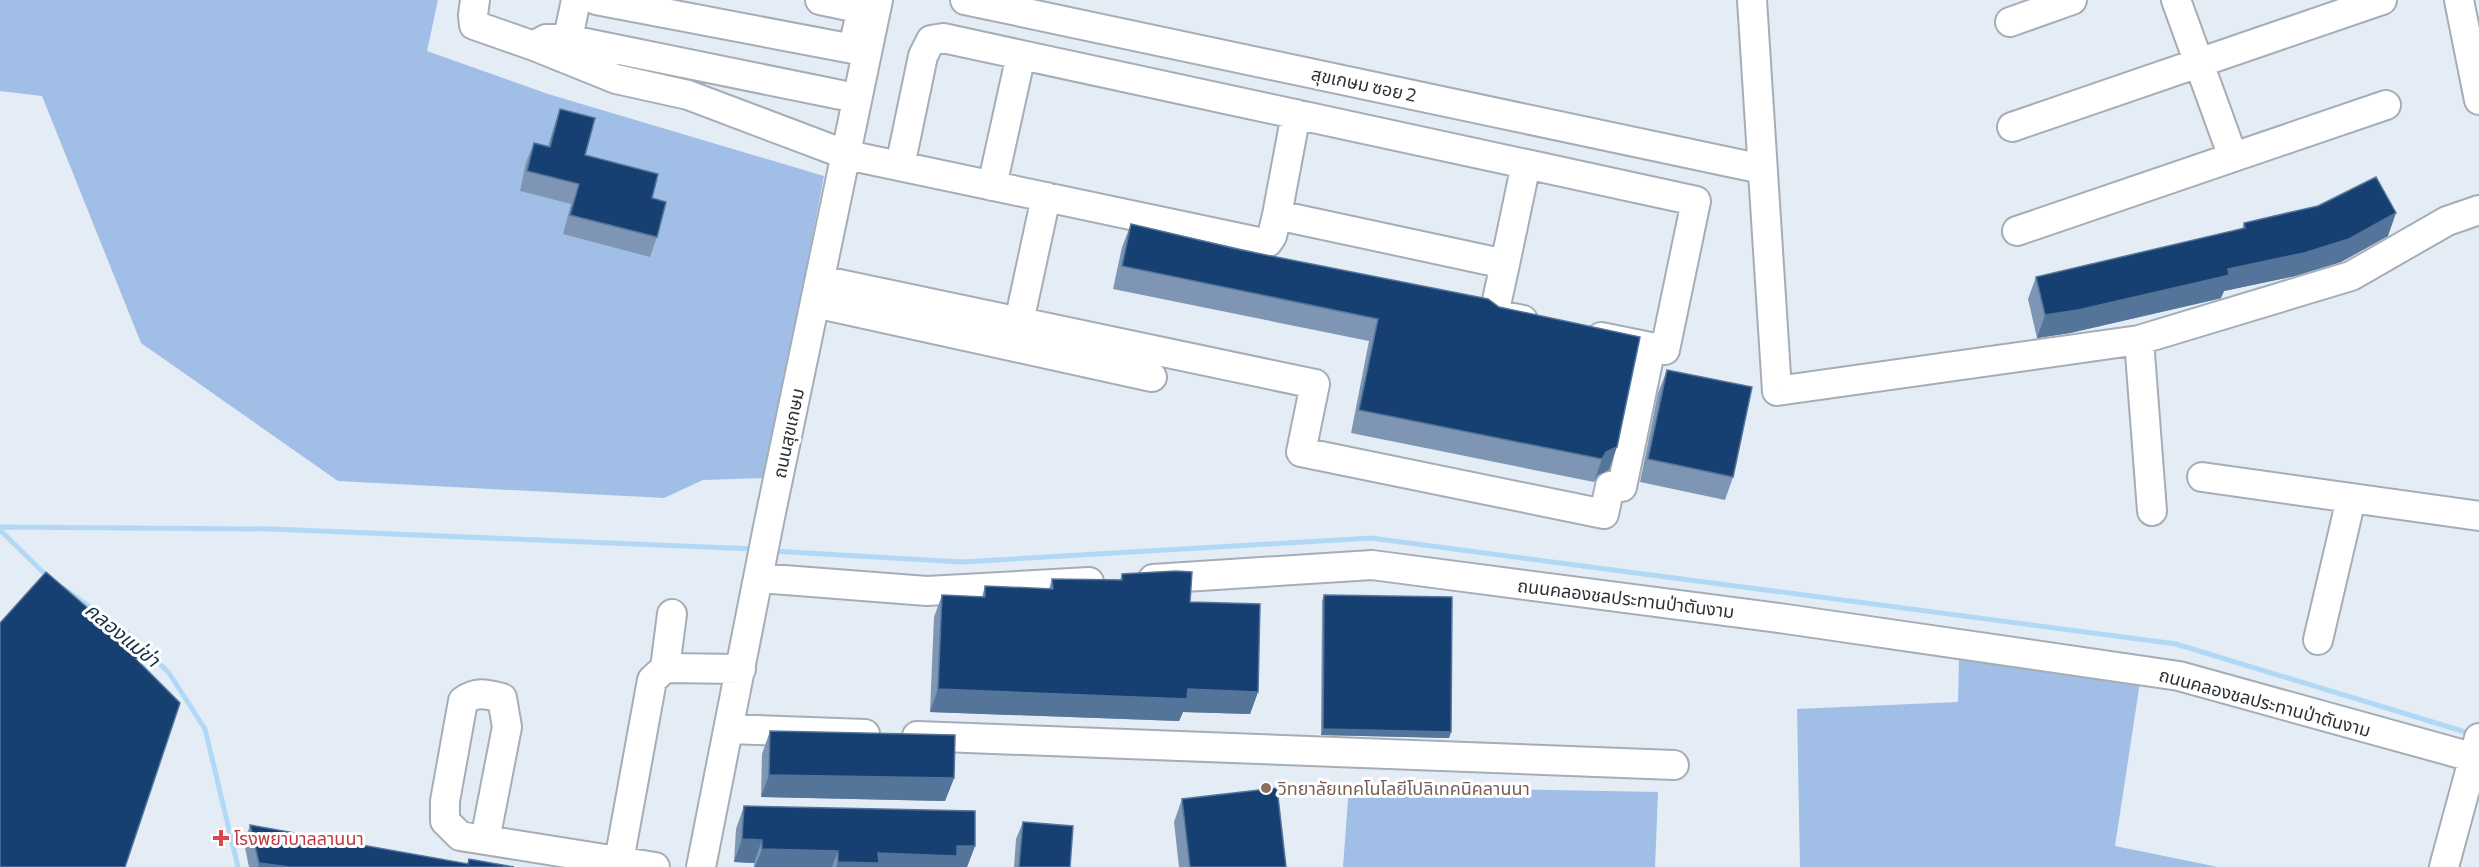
<svg xmlns="http://www.w3.org/2000/svg" width="2479" height="867" font-family="Commissioner,'Noto Sans Thai',sans-serif">
  <rect width="100%" height="100%" fill="#e4ecf6"/>
  <!-- green -->
  <path fill="#a0bee6" d="M 0,0 L 438,0 L 427,51 L 548,94 L 824,176 L 766,478 L 703,480 L 664,498 L 338,481 L 141,343 L 42,96 L 0,91 Z
    M 1959,657 L 2140,682 L 2115,846 L 2218,867 L 1800,867 L 1797,709 L 1958,702 Z
    M 1349,786 L 1658,792 L 1655,867 L 1343,867 Z"/>
  <g fill="none" stroke-linecap="round" stroke-linejoin="round">
    <!-- stream -->
    <path stroke="#b1d9f6" stroke-width="5" d="M 0,527 L 272,529 L 754,549
      M 0,530 L 48,577
      M 772,551 L 961,562 L 1371,538 L 2176,644 L 2472,734
      M 63,588 L 130,635 L 169,673 L 205,729 L 238,867"/>
    <defs>
      <path id="minor" d="M 475,0 L 473,15 L 474,25 L 534,46 L 616,79 L 688,95 L 847,155 L 1263,243 L 1268,242 L 1272,236 L 1277,215 L 1505,264 L 1526,164 L 1696,201 L 1665,350 L 1601,337
        M 596,0 L 853,49
        M 820,0 L 858,8 L 859,21 L 854,44
        M 965,0 L 1762,169
        M 1752,0 L 1777,391 L 2139,340 L 2351,276 L 2447,221 L 2479,210
        M 2176,0 L 2233,157
        M 2459,0 L 2479,100
        M 2010,22 L 2072,0
        M 539,43 L 546,39 L 566,39 L 841,95
        M 564,57 L 576,0
        M 2012,127 L 2382,0
        M 900,166 L 923,56 L 931,40 L 943,38 L 1526,164
        M 992,186 L 1021,55
        M 1277,215 L 1296,114
        M 2017,231 L 2386,105
        M 1505,264 L 1494,314 L 1523,320
        M 820,280 L 1315,384 L 1301,452 L 1604,514 L 1610,486 L 1622,487 L 1651,347
        M 815,303 L 1152,377
        M 1019,322 L 1046,197
        M 2139,340 L 2152,511
        M 2202,477 L 2479,516
        M 759,578 L 927,591 L 1089,582
        M 1153,579 L 1372,565 L 1786,619 L 2179,676 L 2479,759
        M 2318,640 L 2351,499
        M 665,668 L 672,614
        M 729,729 L 865,734
        M 917,736 L 1674,765
        M 485,840 L 507,727 L 502,698 C 486,694 477,691 463,701 L 445,801 L 445,821 L 460,836 L 655,867
        M 619,861 L 652,680 L 665,668 L 741,669
        M 701,867 L 769,522 L 878,0
        M 2444,867 L 2479,738"/>
    </defs>
    <!-- minor casing -->
    <use href="#minor" stroke="#a5adb6" stroke-width="32"/>
    <!-- minor -->
    <use href="#minor" stroke="#fff" stroke-width="28"/>
  </g>
  <!-- wall -->
  <path fill="#7e96b4" d="M 560,109 L 585,155 L 652,198 L 657,237 L 650,257 L 563,234 L 571,204 L 520,191 L 526,162 L 534,143 L 548,146 L 553,129 Z
    M 2244,223 L 2388,236 L 2341,262 L 2295,276 L 2224,291 L 2221,298 L 2070,333 L 2037,338 L 2028,299 L 2036,277 L 2242,229 Z
    M 1131,224 L 1499,307 L 1640,337 L 1609,470 L 1598,475 L 1594,482 L 1351,433 L 1369,341 L 1113,289 L 1122,247 Z
    M 1667,370 L 1733,477 L 1725,500 L 1640,482 L 1658,393 Z
    M 1122,574 L 1190,602 L 1258,692 L 1250,714 L 1183,712 L 1179,721 L 930,712 L 934,617 L 942,595 L 982,597 L 985,586 L 1049,589 L 1052,579 L 1120,580 Z
    M 1324,595 L 1451,732 L 1449,738 L 1321,735 L 1322,601 Z
    M 770,731 L 954,778 L 945,801 L 761,797 L 762,754 Z
    M 1182,799 L 1286,867 L 1179,867 L 1174,822 Z
    M 744,806 L 975,846 L 967,867 L 754,867 L 754,863 L 734,862 L 736,829 Z
    M 1023,822 L 1070,867 L 1014,867 L 1016,839 Z
    M 250,825 L 467,864 L 469,859 L 514,867 L 249,867 L 244,843 Z"/>
  <!-- shaded-wall -->
  <path fill="#54749a" d="M 2396,213 L 2388,236 L 2341,262 L 2295,276 L 2224,291 L 2221,298 L 2218,299 L 2070,333 L 2037,338 L 2045,315 L 2228,269 Z
    M 1617,447 L 1609,470 L 1598,475 L 1594,482 L 1602,459 L 1606,452 Z
    M 938,689 L 1188,689 L 1258,692 L 1250,714 L 1183,712 L 1179,721 L 930,712 Z
    M 1323,729 L 1451,732 L 1449,738 L 1321,735 Z
    M 769,775 L 954,778 L 945,801 L 761,797 Z
    M 742,839 L 762,840 L 754,863 L 734,862 Z
    M 957,846 L 975,846 L 967,867 L 836,867 L 838,862 L 878,853 Z
    M 762,849 L 838,851 L 832,867 L 755,867 Z
    M 259,863 L 289,867 L 258,867 Z"/>
  <!-- building -->
  <path fill="#174072" stroke="#54749a" stroke-width="1.5" d="M 560,109 L 595,118 L 585,155 L 658,174 L 652,198 L 666,202 L 657,237 L 570,215 L 579,184 L 527,171 L 534,143 L 550,147 Z
    M 2376,177 L 2396,213 L 2349,239 L 2304,253 L 2228,269 L 2229,275 L 2226,276 L 2078,310 L 2045,315 L 2036,277 L 2245,228 L 2244,223 L 2318,206 Z
    M 1131,224 L 1241,250 L 1488,299 L 1499,307 L 1640,337 L 1617,447 L 1606,452 L 1602,459 L 1359,410 L 1378,319 L 1122,266 Z
    M 1667,370 L 1752,387 L 1733,477 L 1648,459 Z
    M 1176,571 L 1192,572 L 1190,602 L 1260,604 L 1258,692 L 1188,689 L 1187,699 L 938,689 L 942,595 L 985,597 L 985,586 L 1053,589 L 1052,579 L 1122,580 L 1122,574 Z
    M 46,572 L 140,653 L 136,659 L 180,703 L 125,867 L 0,867 L 0,623 Z
    M 1324,595 L 1452,597 L 1451,732 L 1323,729 Z
    M 770,731 L 955,735 L 954,778 L 769,775 Z
    M 1277,788 L 1286,867 L 1190,867 L 1182,799 Z
    M 744,806 L 975,811 L 975,846 L 957,846 L 957,856 L 878,853 L 879,863 L 838,862 L 838,851 L 762,849 L 762,840 L 742,839 Z
    M 1023,822 L 1073,826 L 1070,867 L 1019,867 Z
    M 250,825 L 468,864 L 469,859 L 514,867 L 289,867 L 259,863 Z"/>
  <!-- markers -->
  <circle fill="#8d6e63" stroke="#fff" stroke-width="2" cx="1266" cy="788" r="6"/>
  <path fill="#e0444e" stroke="#fff" stroke-width="2" d="M218 829h6v6h6v6h-6v6h-6v-6h-6v-6h6z"/>
  <g text-anchor="middle" dominant-baseline="central" stroke-width="6" stroke-linejoin="round" paint-order="stroke">
    <!-- street labels -->
    <g font-size="18" fill="#2d3034" stroke="#fff">
      <text transform="translate(1364 84) rotate(12)">สุขเกษม ซอย 2</text>
      <text transform="translate(788 433) rotate(-78)">ถนนสุขเกษม</text>
      <text transform="translate(1626 598) rotate(7)">ถนนคลองชลประทานป่าตันงาม</text>
      <text transform="translate(2265 702) rotate(15)">ถนนคลองชลประทานป่าตันงาม</text>
    </g>
    <!-- education labels -->
    <g font-size="18" fill="#785e54" stroke="#fff" text-anchor="start">
      <text x="1278" y="788">วิทยาลัยเทคโนโลยีโปลิเทคนิคลานนา</text>
    </g>
    <!-- health labels -->
    <g font-size="18" fill="#be3a42" stroke="#fff" text-anchor="start">
      <text x="234" y="838">โรงพยาบาลลานนา</text>
    </g>
    <!-- water labels -->
    <g font-size="20" font-style="italic" fill="#133245" stroke="#fff">
      <text transform="translate(123 634) rotate(39)">คลองแม่ข่า</text>
    </g>
  </g>
</svg>
